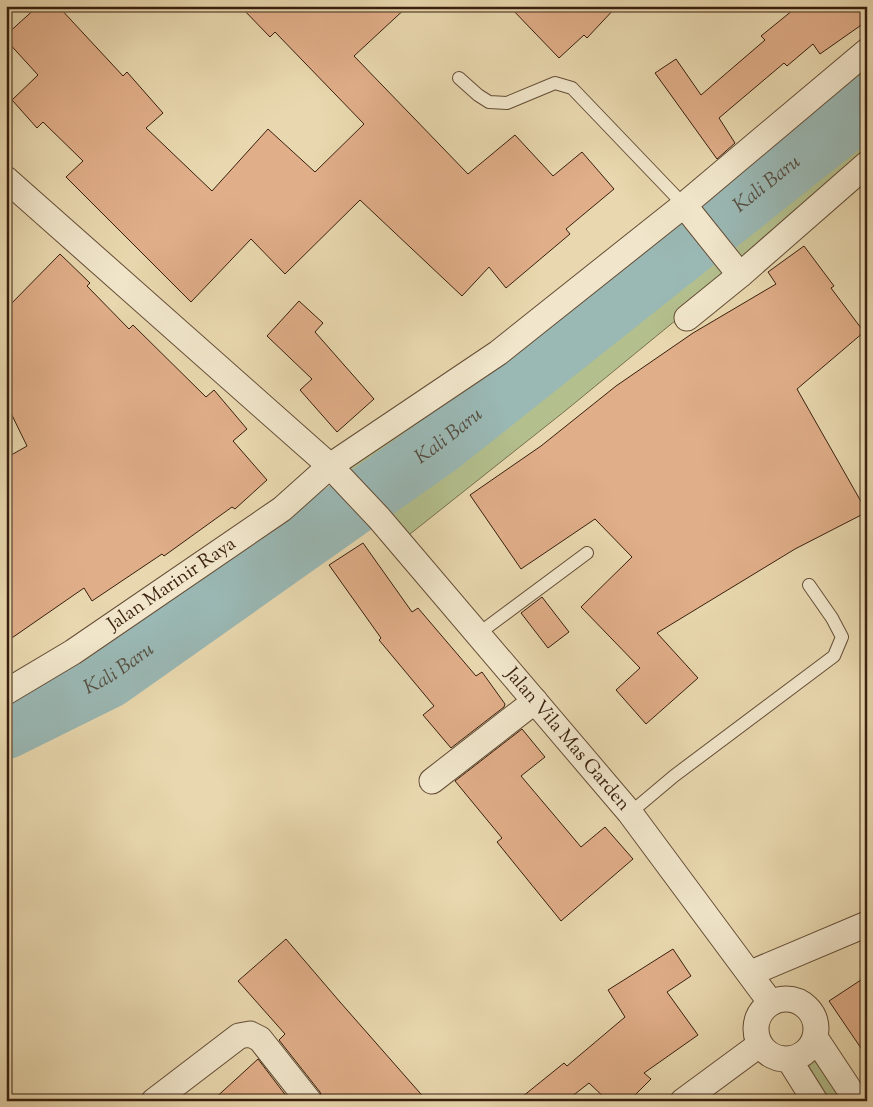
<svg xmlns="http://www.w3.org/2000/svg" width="873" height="1107" font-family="'Sorts Mill Goudy',serif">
  <rect width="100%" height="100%" fill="#e9d8af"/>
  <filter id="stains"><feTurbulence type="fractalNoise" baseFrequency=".004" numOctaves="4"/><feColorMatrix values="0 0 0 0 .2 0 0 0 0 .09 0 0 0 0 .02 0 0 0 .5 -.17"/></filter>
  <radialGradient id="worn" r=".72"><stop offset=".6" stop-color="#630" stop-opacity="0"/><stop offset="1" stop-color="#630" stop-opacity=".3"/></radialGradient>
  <!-- green -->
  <path fill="#b3bf8d" stroke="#766f4e" d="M 867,51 L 867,152 L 737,270 L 565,411 L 400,542 L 330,466 L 498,353 Z
    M 816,1039 L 857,1101 L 815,1101 L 790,1061 L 806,1054 Z"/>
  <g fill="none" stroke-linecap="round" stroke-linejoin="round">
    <!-- river -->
    <path stroke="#9ab8b4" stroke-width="60" id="s1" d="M 6,729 L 109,678 L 439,445 L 867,105"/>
  </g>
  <!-- building -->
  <path fill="#e0ae89" stroke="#381f0e" d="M 38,6 L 58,6 L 123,76 L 127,72 L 163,113 L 146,128 L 212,191 L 268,129 L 315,172 L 364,124 L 275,32 L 270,37 L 240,6 L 408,6 L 354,56 L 468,174 L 515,135 L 553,176 L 582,152 L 614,189 L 566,229 L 570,234 L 506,288 L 489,267 L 462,296 L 360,200 L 285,274 L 251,239 L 191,302 L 66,177 L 83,161 L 43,122 L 37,128 L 12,100 L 38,75 L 6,40 L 6,35 Z
    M 509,6 L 617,6 L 587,38 L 584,35 L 559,58 Z
    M 798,6 L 867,6 L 867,21 L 820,54 L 813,44 L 787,66 L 784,63 L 719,118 L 735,143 L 717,159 L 655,73 L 676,59 L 701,95 L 765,40 L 761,36 Z
    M 804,246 L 834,286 L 831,288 L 864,332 L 797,389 L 867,512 L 795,549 L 657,633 L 698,678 L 646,724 L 616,690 L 640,668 L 581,607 L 632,557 L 595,519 L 521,569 L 470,495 L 541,446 L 616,386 L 693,333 L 776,284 L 768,272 Z
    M 60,254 L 90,283 L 87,286 L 129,329 L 133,325 L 206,397 L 214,390 L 247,429 L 233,441 L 267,480 L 235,509 L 232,507 L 164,556 L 162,554 L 92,601 L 84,588 L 6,642 L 6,458 L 27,446 L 6,403 L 6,309 Z
    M 299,301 L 323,323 L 315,332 L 374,399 L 337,432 L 300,390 L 312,379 L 267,336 Z
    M 363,543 L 412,612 L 418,608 L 476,676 L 482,672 L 505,704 L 504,707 L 451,748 L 423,715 L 434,706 L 379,640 L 381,638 L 329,565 Z
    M 542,597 L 569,632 L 548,648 L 521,613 Z
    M 522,729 L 545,757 L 521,776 L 581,847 L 605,827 L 633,859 L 561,921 L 497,842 L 502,838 L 455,781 Z
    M 286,939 L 340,1002 L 427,1101 L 323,1101 L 320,1092 L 279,1040 L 285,1034 L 238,981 Z
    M 673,949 L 691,976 L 667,992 L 698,1035 L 644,1073 L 651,1079 L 629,1101 L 608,1101 L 589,1083 L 566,1101 L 517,1101 L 564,1063 L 567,1066 L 625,1017 L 608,990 Z
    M 867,976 L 867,1057 L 829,1001 Z
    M 258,1059 L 290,1101 L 212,1101 Z"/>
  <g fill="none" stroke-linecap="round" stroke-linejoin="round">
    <defs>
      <path id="lane" d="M 459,78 L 478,95 L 489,102 L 507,103 L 555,83 L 572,88 L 684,205
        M 478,634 L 587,553
        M 630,813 L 674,776 L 834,656 L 842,637 L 832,618 L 809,585"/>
      <g id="street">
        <path id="s2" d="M 6,179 L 330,466 L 379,518 L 630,813 L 771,1003"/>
        <path d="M 684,205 L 740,275"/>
        <path d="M 687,318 L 740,275 L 867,164"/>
        <path id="s3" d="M 6,692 L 73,652 L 282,509 L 330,466 L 498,353 L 684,205 L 867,51"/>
        <path d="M 432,781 L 535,701"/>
        <path d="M 751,973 L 867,924"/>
        <circle cx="786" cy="1029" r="30"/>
        <path d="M 816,1039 L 857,1101"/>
        <path d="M 790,1061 L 815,1101"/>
        <path d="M 154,1101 L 239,1036 L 250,1034 L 260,1039 L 309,1101"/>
        <path d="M 683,1101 L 759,1045"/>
      </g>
    </defs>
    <!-- lane casing -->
    <use href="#lane" stroke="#644d36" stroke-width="14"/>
    <!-- street casing -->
    <use href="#street" stroke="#644d36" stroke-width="27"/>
    <!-- lane -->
    <use href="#lane" stroke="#f1e6cb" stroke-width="12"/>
    <!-- street -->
    <use href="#street" stroke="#f1e6cb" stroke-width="25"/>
  </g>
  <g text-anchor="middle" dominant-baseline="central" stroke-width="5" stroke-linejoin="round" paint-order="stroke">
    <!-- street labels -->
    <g font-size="19" fill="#381f0e" stroke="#f1e6cb">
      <text stroke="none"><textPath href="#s3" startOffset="198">Jalan Marinir Raya</textPath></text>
      <text stroke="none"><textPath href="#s2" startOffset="795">Jalan Vila Mas Garden</textPath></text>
    </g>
    <!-- water labels -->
    <g font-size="20" font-style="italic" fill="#554d40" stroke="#f1e6cb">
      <text stroke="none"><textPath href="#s1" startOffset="938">Kali Baru</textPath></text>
      <text stroke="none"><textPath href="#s1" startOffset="532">Kali Baru</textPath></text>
      <text stroke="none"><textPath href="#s1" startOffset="128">Kali Baru</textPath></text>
    </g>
  </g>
  <!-- margin -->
  <rect width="873" height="1107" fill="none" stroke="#e9d8af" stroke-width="25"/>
  <rect x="8" y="8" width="858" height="1092" fill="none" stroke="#381f0e" stroke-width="2.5"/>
  <rect x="12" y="12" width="848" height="1082" fill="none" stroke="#381f0e"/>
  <rect width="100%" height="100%" filter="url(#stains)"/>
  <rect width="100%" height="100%" fill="url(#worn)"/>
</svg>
